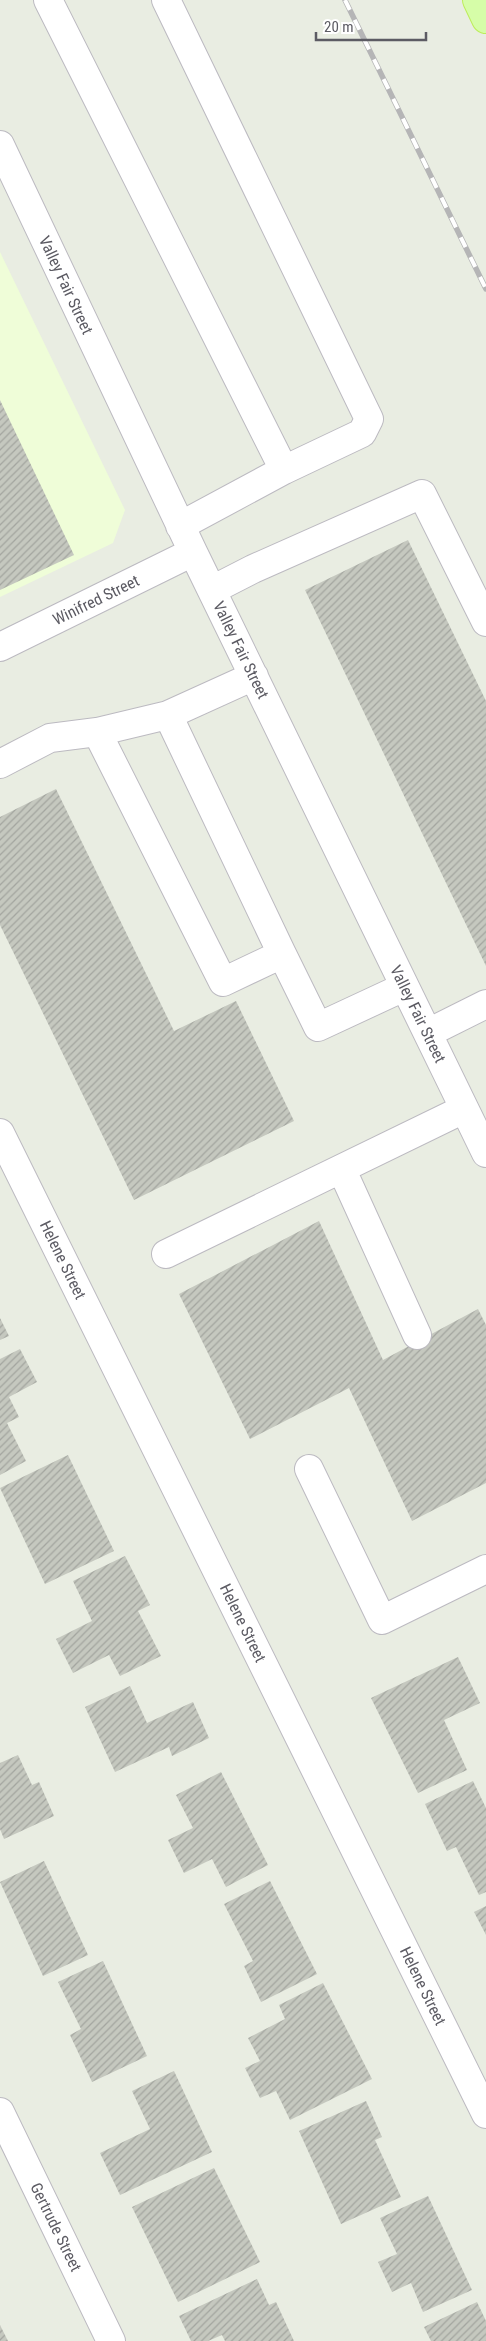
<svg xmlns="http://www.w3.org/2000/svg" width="486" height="2341" font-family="'Roboto Condensed',sans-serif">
  <defs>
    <pattern id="building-hatch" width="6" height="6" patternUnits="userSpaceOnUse" patternTransform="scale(1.25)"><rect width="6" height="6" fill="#c5c8bf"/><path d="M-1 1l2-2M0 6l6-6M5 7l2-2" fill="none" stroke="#a3a59f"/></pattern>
  </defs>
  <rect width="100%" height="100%" fill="#e9ede2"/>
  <!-- commercial -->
  <path fill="#effdd8" d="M 0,252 L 125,510 L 113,543 L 0,597 Z"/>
  <!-- building -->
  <path fill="url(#building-hatch)" d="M 0,400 L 74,555 L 0,590 Z
    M 408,540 L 486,701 L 486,966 L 305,590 Z
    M 56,789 L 174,1031 L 236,1001 L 294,1121 L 134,1200 L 0,925 L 0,817 Z
    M 319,1221 L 383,1360 L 478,1309 L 486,1325 L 486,1483 L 412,1521 L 349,1388 L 250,1439 L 179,1294 Z
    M 0,1318 L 9,1336 L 0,1340 Z
    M 20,1349 L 37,1382 L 9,1397 L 19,1417 L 7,1423 L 26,1461 L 0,1475 L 0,1359 Z
    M 68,1455 L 114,1551 L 45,1584 L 0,1488 Z
    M 125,1556 L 150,1605 L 138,1611 L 161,1656 L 120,1676 L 109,1655 L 73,1673 L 56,1639 L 92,1621 L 73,1581 Z
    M 458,1657 L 480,1703 L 444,1720 L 467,1770 L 418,1793 L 371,1698 Z
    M 130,1686 L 147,1723 L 193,1702 L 209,1738 L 172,1756 L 169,1747 L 115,1772 L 85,1707 Z
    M 18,1755 L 32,1785 L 39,1782 L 54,1816 L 4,1839 L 0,1829 L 0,1763 Z
    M 221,1772 L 268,1865 L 226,1887 L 212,1859 L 184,1873 L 168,1840 L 193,1828 L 176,1795 Z
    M 473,1781 L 486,1808 L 486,1892 L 479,1895 L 456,1847 L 447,1851 L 425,1804 Z
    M 44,1861 L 88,1955 L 43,1976 L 0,1882 Z
    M 270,1881 L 317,1974 L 261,2002 L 244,1966 L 253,1961 L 224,1904 Z
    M 486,1906 L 486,1935 L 474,1912 Z
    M 103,1961 L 147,2056 L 92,2082 L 70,2035 L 81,2029 L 58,1982 Z
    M 323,1983 L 372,2079 L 290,2120 L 276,2091 L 260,2098 L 245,2068 L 260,2061 L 248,2038 L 285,2019 L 279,2005 Z
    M 174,2071 L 212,2152 L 120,2195 L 100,2153 L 150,2129 L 132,2091 Z
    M 366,2101 L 382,2137 L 375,2140 L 401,2197 L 341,2224 L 299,2131 Z
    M 214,2168 L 260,2262 L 178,2302 L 132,2207 Z
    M 428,2196 L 472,2290 L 423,2312 L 411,2283 L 392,2292 L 378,2262 L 397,2254 L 380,2218 Z
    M 257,2279 L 269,2305 L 276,2302 L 294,2341 L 225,2341 L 222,2335 L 208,2341 L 191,2341 L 179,2316 Z
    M 477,2302 L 486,2321 L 486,2341 L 431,2341 L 424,2327 Z
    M 0,2325 L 8,2341 L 0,2341 Z"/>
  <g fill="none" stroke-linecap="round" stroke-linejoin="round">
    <defs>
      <path id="minor" d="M 48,0 L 284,470 L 180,526
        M 166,0 L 369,419 L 362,433 L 284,470
        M 0,145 L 193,552 L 486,1153
        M 212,590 L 253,569 L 422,494 L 486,622
        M 0,647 L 193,552
        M 168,715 L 282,954
        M 97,732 L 223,982 L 282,954 L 318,1027 L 404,987
        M 0,764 L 50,738 L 97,732 L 168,715 L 254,676
        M 428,1033 L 486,1004
        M 0,1133 L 486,2114
        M 342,1170 L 417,1335
        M 166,1254 L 464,1109
        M 309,1469 L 382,1620 L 486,1569
        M 0,2112 L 111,2341"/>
      <path id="major" d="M 477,0 L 486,19"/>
    </defs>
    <!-- minor casing -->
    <use href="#minor" stroke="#bcbac1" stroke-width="30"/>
    <!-- major casing -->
    <use href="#major" stroke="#bded5b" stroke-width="30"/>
    <!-- minor -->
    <use href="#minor" stroke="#fff" stroke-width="28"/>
    <!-- major -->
    <use href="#major" stroke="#d6fda8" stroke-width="28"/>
    <defs>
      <path id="rail" d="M 345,0 L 486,289"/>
    </defs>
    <!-- rail casing -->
    <use href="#rail" stroke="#b5b5b6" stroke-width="5.5"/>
    <!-- rail -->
    <use href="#rail" stroke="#fff" stroke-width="4" stroke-dasharray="11" stroke-linecap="butt"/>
  </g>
  <g text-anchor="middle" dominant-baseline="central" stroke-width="4" stroke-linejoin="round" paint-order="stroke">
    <!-- street labels -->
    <g font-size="16" fill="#5c5b63" stroke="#fff">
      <text transform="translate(66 285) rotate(65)">Valley Fair Street</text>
      <text transform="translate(96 600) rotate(-26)">Winifred Street</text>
      <text transform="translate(241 650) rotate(64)">Valley Fair Street</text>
      <text transform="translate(418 1014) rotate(64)">Valley Fair Street</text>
      <text transform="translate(63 1260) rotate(64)">Helene Street</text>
      <text transform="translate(243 1623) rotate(64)">Helene Street</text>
      <text transform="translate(423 1986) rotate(64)">Helene Street</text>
      <text transform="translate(56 2227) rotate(64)">Gertrude Street</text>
    </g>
  </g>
  <!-- scale -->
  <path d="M316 32v8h110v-8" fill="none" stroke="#5c5b63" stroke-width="2.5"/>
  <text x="324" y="32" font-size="15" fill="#5c5b63" stroke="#ffffff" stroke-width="4" paint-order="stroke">20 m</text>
</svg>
